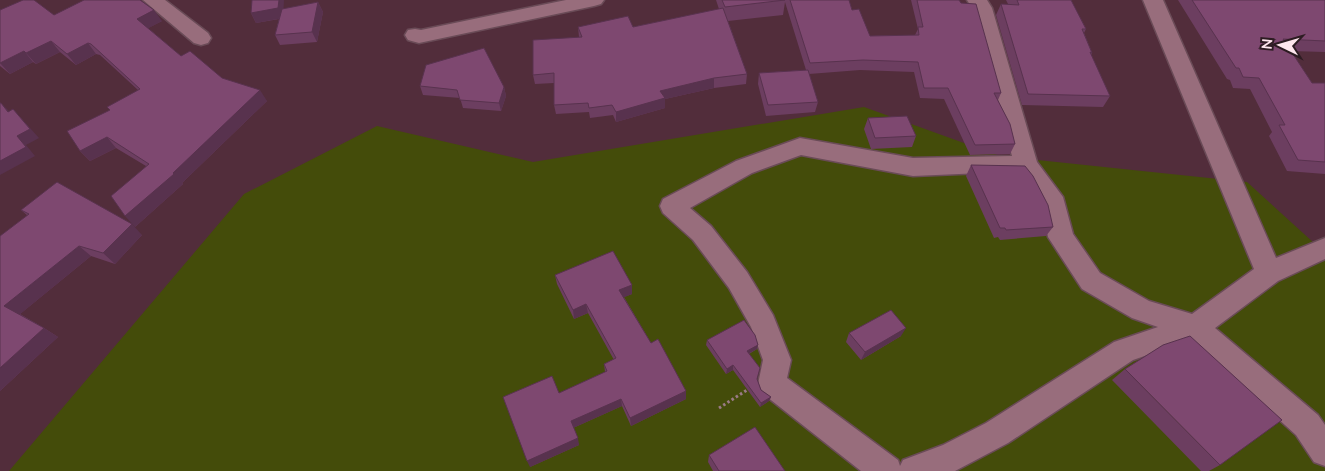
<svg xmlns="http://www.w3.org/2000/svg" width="1325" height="471" font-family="Lato,sans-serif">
  <rect width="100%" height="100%" fill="#522d3b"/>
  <!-- green -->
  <path fill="#444c0a" d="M 864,107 L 1000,156 L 1247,182 L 1325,253 L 1325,471 L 9,471 L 244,194 L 377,126 L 533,162 Z"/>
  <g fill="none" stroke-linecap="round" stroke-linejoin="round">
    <defs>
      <path id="minor" d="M 143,0 L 165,0 L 208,33 L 211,38 L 208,43 L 201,45 L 194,43 Z
        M 566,0 L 604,0 L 601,4 L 594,6 L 419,43 L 408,40 L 405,35 L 408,30 L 415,29 L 421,30 Z
        M 967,0 L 987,0 L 992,8 L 1037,162 L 1063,197 L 1073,234 L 1100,273 L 1149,301 L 1192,314 L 1254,269 L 1143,0 L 1163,0 L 1276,258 L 1325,238 L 1325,259 L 1278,281 L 1215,328 L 1318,415 L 1325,425 L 1325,466 L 1314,462 L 1296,435 L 1191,340 L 1133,360 L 1008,443 L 955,471 L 861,471 L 762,393 L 758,384 L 763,360 L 751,327 L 729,288 L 693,240 L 663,213 L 660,206 L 663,199 L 736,161 L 800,138 L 913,158 L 1012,156 L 972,8 ZM 801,155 L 913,176 L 982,173 L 1020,174 L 1040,200 L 1048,237 L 1082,289 L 1132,318 L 1158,327 L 1114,342 L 986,423 L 943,445 L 903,460 L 900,466 L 898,460 L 787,378 L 791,360 L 773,315 L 747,272 L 711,226 L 690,208 L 752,173 Z"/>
    </defs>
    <!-- minor casing -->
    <use href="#minor" stroke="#6a4b57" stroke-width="3"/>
    <!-- path -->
    <path stroke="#9a7a85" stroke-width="3" stroke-dasharray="2.5 2.5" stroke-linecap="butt" d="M 719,408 L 747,390"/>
    <!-- minor -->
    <use href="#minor" fill="#986d7c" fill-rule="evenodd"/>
  </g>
  <!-- wall -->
  <path fill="#6c3e60" d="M 716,0 L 849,0 L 852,10 L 870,36 L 915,35 L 918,29 L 911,0 L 959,0 L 1001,93 L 998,100 L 1015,144 L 1010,154 L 970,155 L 944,99 L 920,98 L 914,72 L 860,70 L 809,74 L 818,102 L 815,112 L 766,116 L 758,84 L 759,73 L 806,70 L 785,2 L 783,15 L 728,21 L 747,74 L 746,84 L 714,88 L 665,99 L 665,108 L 616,122 L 613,115 L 590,118 L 589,112 L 556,114 L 554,105 L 554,83 L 535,84 L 533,75 L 579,37 L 578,27 L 633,27 L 719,9 Z
    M 1006,0 L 1071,0 L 1086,29 L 1084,33 L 1092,53 L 1091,55 L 1110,96 L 1103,107 L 1022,105 L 996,15 L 1001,4 L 1008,4 Z
    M 1178,0 L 1325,0 L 1325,52 L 1291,51 L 1312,83 L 1325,83 L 1325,174 L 1287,171 L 1269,136 L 1272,132 L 1250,89 L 1233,88 L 1230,80 L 1227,79 Z
    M 318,2 L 323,12 L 317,42 L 280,45 L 275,35 L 279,19 L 256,23 L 251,13 L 283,9 Z
    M 0,10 L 54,15 L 162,21 L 148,28 L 181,56 L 222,78 L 267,101 L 182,183 L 183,184 L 135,227 L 146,166 L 116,148 L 90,161 L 80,151 L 110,110 L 138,90 L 100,55 L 96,54 L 76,65 L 60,52 L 36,64 L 33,62 L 10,74 L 0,66 Z
    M 420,86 L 504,87 L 506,96 L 501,111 L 463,108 L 460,98 L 423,95 Z
    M 868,118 L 916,136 L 912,147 L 871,149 L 864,129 Z
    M 971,165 L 1053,227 L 1046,236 L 1000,240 L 998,237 L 994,238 L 966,176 Z
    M 21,210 L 142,235 L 115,264 L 91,256 L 20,314 L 44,328 L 58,337 L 0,391 L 28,216 Z
    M 555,275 L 632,285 L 632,294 L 624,297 L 651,343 L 686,399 L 631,426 L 622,406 L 573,428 L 579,445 L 530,467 L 559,393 L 605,372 L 604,364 L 614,360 L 588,313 L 574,319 L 557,284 Z
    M 849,333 L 901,336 L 861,360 L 846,342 Z
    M 707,340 L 757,349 L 749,354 L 761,390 L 771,397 L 769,401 L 760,407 L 733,370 L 726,374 L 706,345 Z
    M 1125,369 L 1220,465 L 1209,471 L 1201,471 L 1112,380 Z
    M 709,455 L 785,471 L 713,471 L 708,462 Z"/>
  <!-- shaded-wall -->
  <path fill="#58324e" d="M 279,0 L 284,0 L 283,18 L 256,23 L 251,13 Z
    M 318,2 L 323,12 L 317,42 L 312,32 Z
    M 154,10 L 162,21 L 145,30 L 137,19 Z
    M 51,41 L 60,52 L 36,64 L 26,53 Z
    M 88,43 L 96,54 L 76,65 L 67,54 Z
    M 24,51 L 33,62 L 10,74 L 0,63 Z
    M 714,78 L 714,88 L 665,99 L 665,108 L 616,122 L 616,112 L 660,91 Z
    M 504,87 L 506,96 L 501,111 L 499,103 Z
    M 260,90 L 267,101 L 182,183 L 183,184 L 135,227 L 125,216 L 173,173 Z
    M 1,103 L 10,112 L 8,112 Z
    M 13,109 L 39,138 L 26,145 L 35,156 L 0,175 L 0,161 L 17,136 Z
    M 107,137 L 116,148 L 90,161 L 80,151 Z
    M 132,224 L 142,235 L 115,264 L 103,253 Z
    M 79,246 L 91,256 L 19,315 L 4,306 Z
    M 632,285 L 632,294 L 620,299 L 619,290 Z
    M 586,304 L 588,313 L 574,319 L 573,310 Z
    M 44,328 L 58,337 L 0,391 L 0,368 Z
    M 906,328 L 901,336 L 861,360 L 865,352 Z
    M 758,345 L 757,349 L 746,355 L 747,351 Z
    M 733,365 L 733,370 L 726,374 L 727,369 Z
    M 686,391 L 686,399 L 631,426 L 630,418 Z
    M 771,397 L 769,401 L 760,407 L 761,403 Z
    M 621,399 L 622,406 L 573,428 L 571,421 Z
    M 578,438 L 579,445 L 530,467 L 527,461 Z"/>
  <!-- building -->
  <path fill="#7e4870" stroke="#58324e" d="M 23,0 L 34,0 L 54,15 L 84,0 L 140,0 L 154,10 L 137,19 L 181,56 L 190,51 L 222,78 L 260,90 L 173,173 L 174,174 L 125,216 L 111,196 L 149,164 L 107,137 L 80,151 L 67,131 L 110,110 L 107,107 L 140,89 L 91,44 L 88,43 L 67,54 L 51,41 L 26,53 L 24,51 L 0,63 L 0,10 Z
    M 252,0 L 279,0 L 278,8 L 251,13 Z
    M 722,0 L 785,0 L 725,7 Z
    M 790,0 L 849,0 L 852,10 L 859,9 L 870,36 L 919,35 L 918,27 L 923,27 L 917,0 L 959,0 L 961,3 L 976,4 L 1001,93 L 994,93 L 1010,124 L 1015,144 L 975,145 L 948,88 L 924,88 L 918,62 L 863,60 L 810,63 Z
    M 1017,0 L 1071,0 L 1086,29 L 1082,29 L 1092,53 L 1090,52 L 1110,96 L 1028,94 L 1001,4 L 1019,5 Z
    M 1192,0 L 1325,0 L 1325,41 L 1283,39 L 1312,83 L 1325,83 L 1325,162 L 1298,160 L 1279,125 L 1285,125 L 1259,78 L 1243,77 L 1239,68 L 1236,68 Z
    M 318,2 L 312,32 L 275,35 L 282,9 Z
    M 723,8 L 747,74 L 714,78 L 660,91 L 665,98 L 616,112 L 612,105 L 589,108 L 588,103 L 554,105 L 554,73 L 533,75 L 533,40 L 582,37 L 578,27 L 628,16 L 633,27 Z
    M 484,48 L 504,87 L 499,103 L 460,100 L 457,90 L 420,86 L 426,65 Z
    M 808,70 L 818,102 L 768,105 L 759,73 Z
    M 0,103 L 1,103 L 8,112 L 13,109 L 30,129 L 17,136 L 26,147 L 0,161 Z
    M 907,116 L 916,136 L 875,138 L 868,118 Z
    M 971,165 L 1025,166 L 1033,176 L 1048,205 L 1053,227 L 1006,230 L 1005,228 L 1000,228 Z
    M 57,182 L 132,224 L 103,253 L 79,246 L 4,306 L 44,328 L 0,368 L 0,236 L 29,214 L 21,210 Z
    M 613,251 L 632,285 L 619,290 L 651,343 L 658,339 L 686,391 L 630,418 L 621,399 L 571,421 L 578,438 L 527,461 L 503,397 L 552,376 L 559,393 L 607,371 L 604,364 L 616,358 L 586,304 L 573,310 L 555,275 Z
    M 891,310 L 906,328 L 865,352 L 849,333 Z
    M 744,320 L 755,335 L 758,345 L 747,351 L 760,368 L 757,379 L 761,390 L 771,397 L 761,403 L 733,365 L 727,369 L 707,340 Z
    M 1190,336 L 1282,420 L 1220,465 L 1125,369 L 1163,345 Z
    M 755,427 L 785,471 L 719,471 L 709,455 Z"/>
  <!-- north arrow -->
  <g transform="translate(1280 45) rotate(275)" stroke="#2d1c22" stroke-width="4" paint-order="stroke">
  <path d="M0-4L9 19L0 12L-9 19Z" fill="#fee6ed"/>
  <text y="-8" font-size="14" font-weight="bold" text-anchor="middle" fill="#fee6ed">N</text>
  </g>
</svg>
